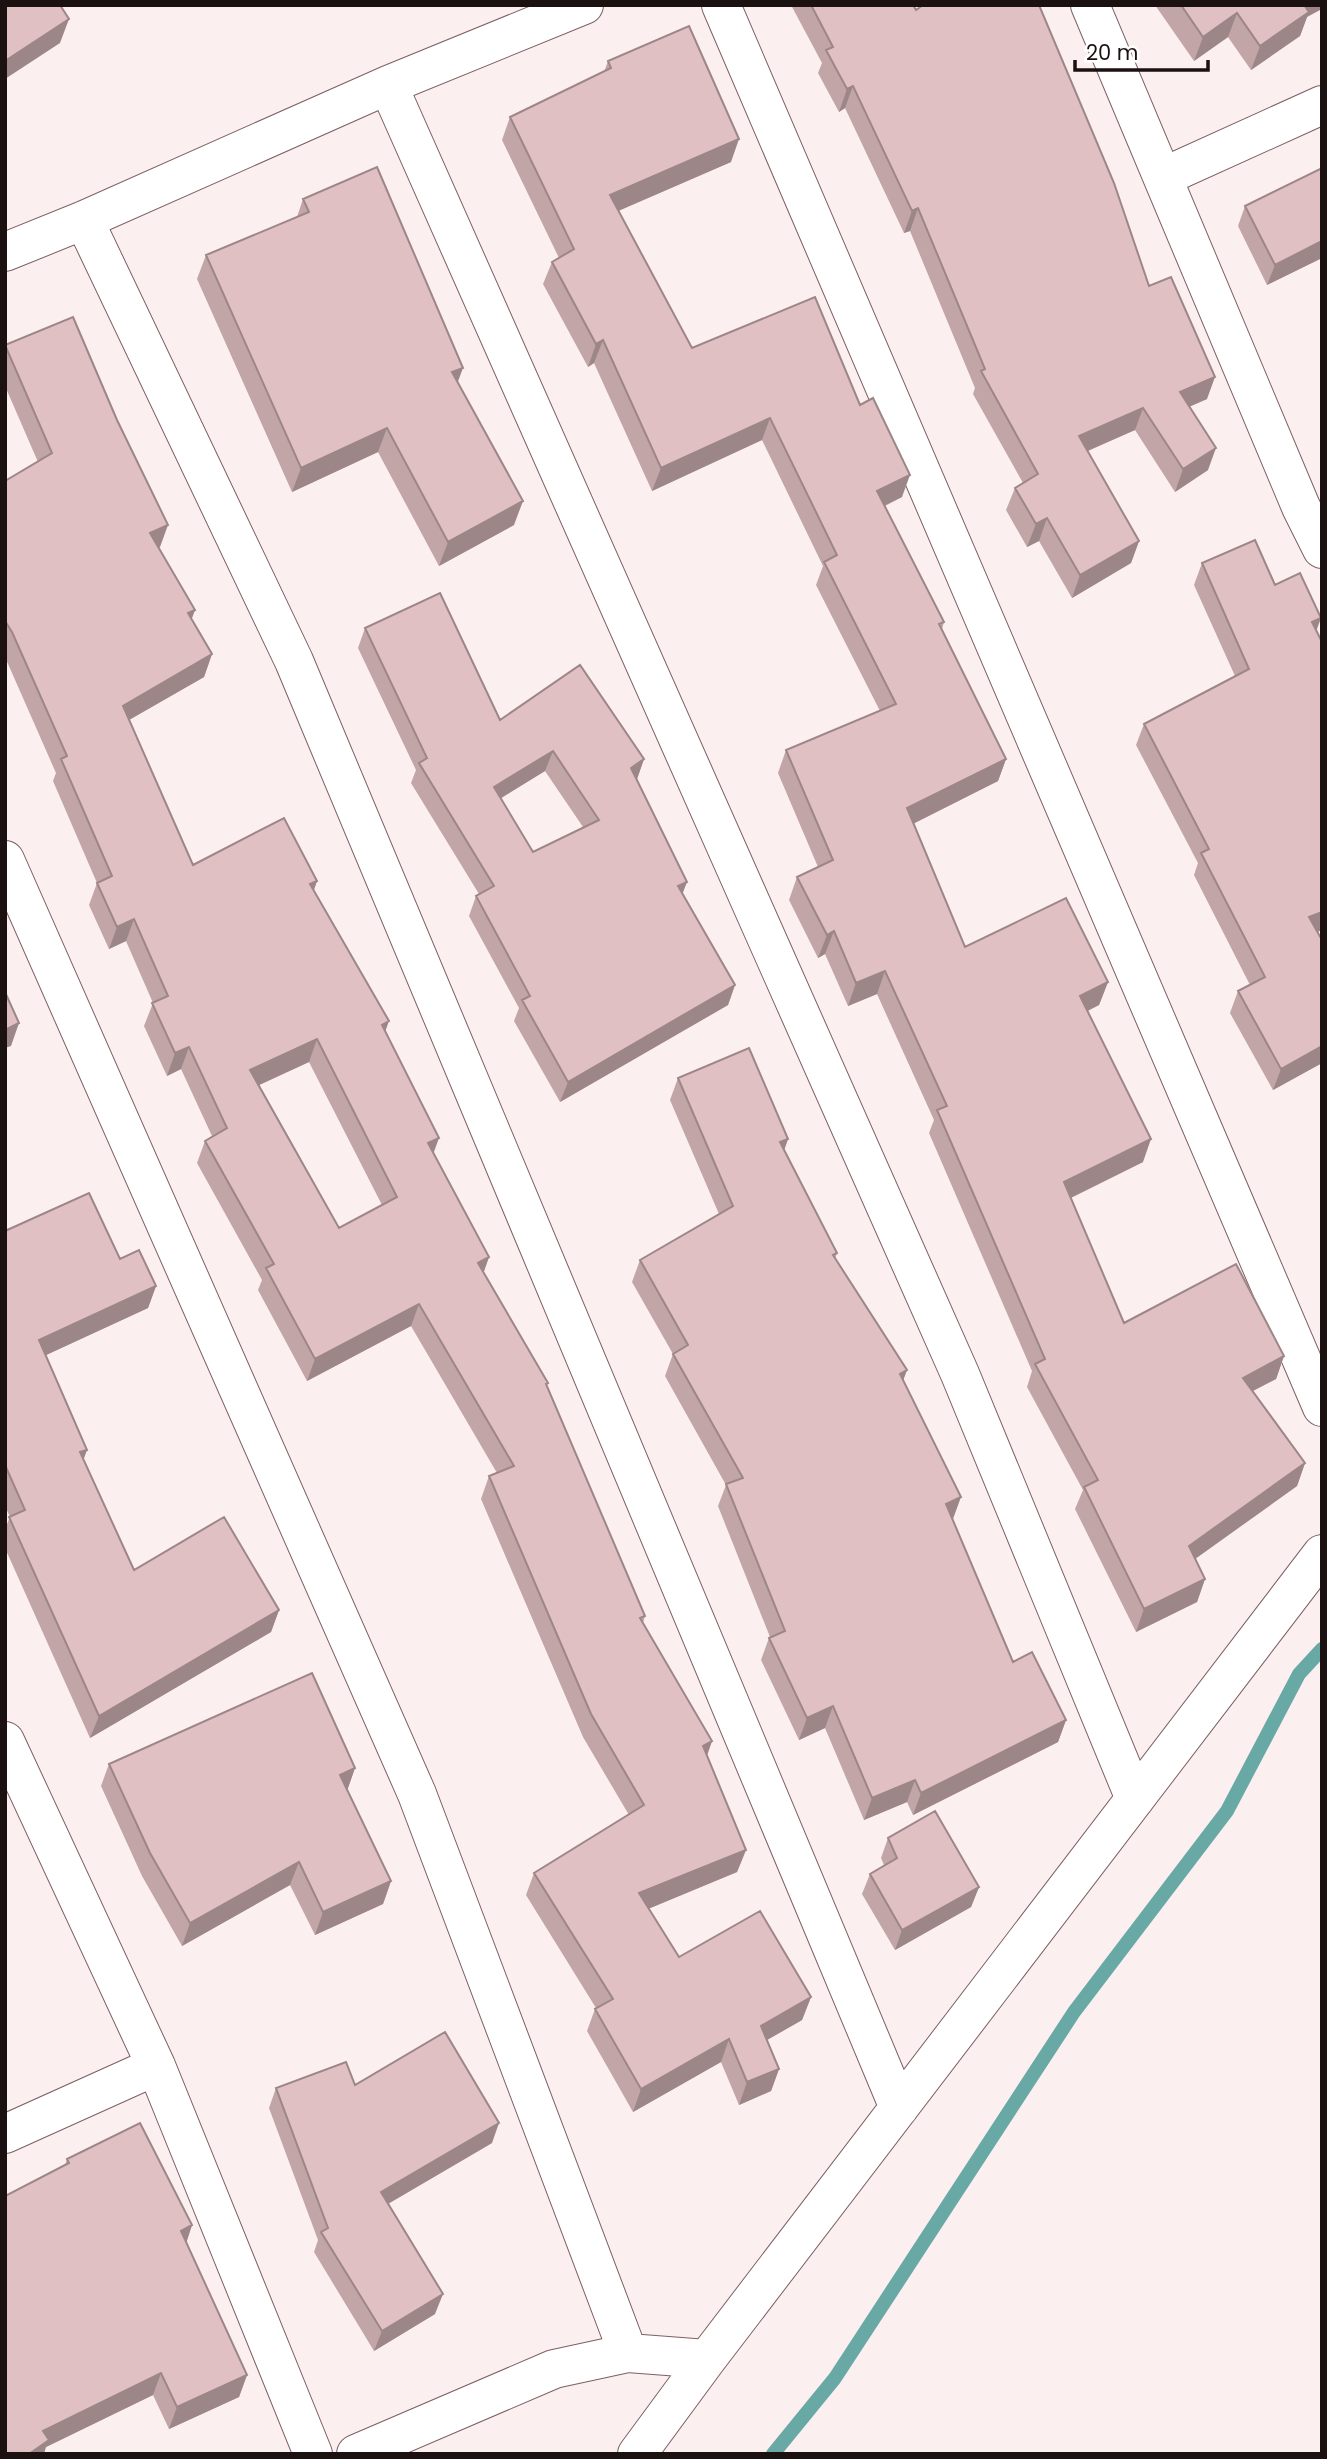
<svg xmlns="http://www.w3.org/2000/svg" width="1327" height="2459" font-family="Poppins,sans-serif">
  <rect width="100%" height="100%" fill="#fcefef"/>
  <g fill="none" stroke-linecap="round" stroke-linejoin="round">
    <!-- stream -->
    <path stroke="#69a9a5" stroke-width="14" d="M 773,2454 L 835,2378 L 1074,2012 L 1227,1811 L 1299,1674 L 1322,1649"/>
    <defs>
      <path id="street" d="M 721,5 L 1322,1407
        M 1090,5 L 1301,507 L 1322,549
        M 388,85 L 960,1374 L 1135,1799
        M 1163,177 L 1322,105
        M 84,220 L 294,661 L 899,2108
        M 5,252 L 84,220 L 388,85 L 584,5
        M 5,860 L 417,1794 L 628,2353
        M 5,1741 L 156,2066 L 313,2454
        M 5,2134 L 156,2066
        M 356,2454 L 554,2369 L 628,2353 L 707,2359
        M 637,2454 L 707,2359 L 1322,1554"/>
    </defs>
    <!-- street casing -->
    <use href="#street" stroke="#7c6062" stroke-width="40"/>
    <!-- street -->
    <use href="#street" stroke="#fff" stroke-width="38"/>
  </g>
  <!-- wall -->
  <path fill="#c1a5a7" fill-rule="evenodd" d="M 791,5 L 913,5 L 916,10 L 1040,7 L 1149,286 L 1207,399 L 1189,407 L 1208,470 L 1175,492 L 1135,430 L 1088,451 L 1139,541 L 1131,563 L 1072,598 L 1039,541 L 1027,547 L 1006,510 L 1015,488 L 1023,483 L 973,394 L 975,388 L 910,231 L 904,233 L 845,108 L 839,112 L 818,73 L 822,63 Z
    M 1155,5 L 1322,5 L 1307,17 L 1300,36 L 1251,70 L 1228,37 L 1194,61 Z
    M 608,61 L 731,162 L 618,211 L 692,348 L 860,405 L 902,497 L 885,506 L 944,622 L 942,629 L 1006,759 L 998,781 L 914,823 L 965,947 L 1108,982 L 1099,1005 L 1088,1011 L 1143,1162 L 1071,1198 L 1124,1323 L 1284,1356 L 1276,1379 L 1253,1391 L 1305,1463 L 1297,1486 L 1195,1559 L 1205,1579 L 1197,1602 L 1136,1632 L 1075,1509 L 1083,1490 L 1027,1387 L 1032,1371 L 929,1133 L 934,1120 L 877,994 L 848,1006 L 825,954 L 818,958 L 789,900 L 797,877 L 818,867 L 778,773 L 786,750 L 880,711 L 816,585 L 823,566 L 762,440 L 652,491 L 594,363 L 588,367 L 543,284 L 552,262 L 559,258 L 502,140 L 510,117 L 604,72 Z
    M 1322,168 L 1322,258 L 1267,285 L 1238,226 L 1245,206 Z
    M 303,199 L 458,382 L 514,525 L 439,566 L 378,452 L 292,492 L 197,279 L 206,255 L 297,217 Z
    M 5,345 L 160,547 L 158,548 L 195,610 L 191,619 L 212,654 L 204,677 L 129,720 L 193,865 L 317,881 L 314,890 L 385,1031 L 433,1153 L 489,1257 L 483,1273 L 548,1383 L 547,1386 L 645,1616 L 643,1623 L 712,1741 L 707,1756 L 746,1850 L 737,1872 L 648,1909 L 679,1957 L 811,1997 L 802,2020 L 767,2040 L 779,2069 L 771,2091 L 739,2105 L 721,2062 L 633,2112 L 587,2031 L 595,2009 L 596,2008 L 526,1895 L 534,1873 L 629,1815 L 583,1737 L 481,1499 L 489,1476 L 497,1473 L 411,1326 L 307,1381 L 258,1290 L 262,1280 L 197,1163 L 205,1141 L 212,1136 L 181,1069 L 167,1076 L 144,1026 L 153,1003 L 126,941 L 109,949 L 89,905 L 97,883 L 53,781 L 56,773 L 5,657 L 5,481 L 38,462 L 5,386 ZM 309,1062 L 382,1205 L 339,1228 L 258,1085 Z
    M 1202,563 L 1275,585 L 1316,632 L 1322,642 L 1322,930 L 1317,932 L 1322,1063 L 1273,1090 L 1230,1013 L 1238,991 L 1250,985 L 1194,875 L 1198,863 L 1136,745 L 1144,724 L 1235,676 L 1194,585 Z
    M 365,628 L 500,720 L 644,759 L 637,779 L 683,894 L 735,985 L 728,1005 L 560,1102 L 514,1021 L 519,1008 L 469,916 L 476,896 L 479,894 L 411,783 L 416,770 L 358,648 ZM 545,771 L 583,827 L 533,852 L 500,799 Z
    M 678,1078 L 788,1139 L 784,1151 L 837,1253 L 835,1259 L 907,1370 L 903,1379 L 953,1519 L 1013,1662 L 1066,1720 L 1058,1742 L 913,1815 L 907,1802 L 864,1820 L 825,1728 L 799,1740 L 761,1660 L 769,1638 L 770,1637 L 718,1506 L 726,1485 L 665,1376 L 673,1354 L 632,1282 L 640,1260 L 719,1214 L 670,1100 Z
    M 5,1231 L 120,1259 L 156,1286 L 148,1308 L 46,1355 L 87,1450 L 83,1459 L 134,1570 L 279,1610 L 271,1632 L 90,1738 L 5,1548 L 5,1529 L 10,1517 L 5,1506 Z
    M 109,1764 L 355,1768 L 347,1790 L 391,1881 L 383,1904 L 315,1935 L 290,1885 L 182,1946 L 142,1876 L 101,1786 Z
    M 888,1838 L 979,1887 L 971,1907 L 895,1950 L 862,1894 L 870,1874 L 884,1865 L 881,1858 Z
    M 355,2085 L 492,2143 L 388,2204 L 435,2314 L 374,2351 L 314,2252 L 318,2240 L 269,2108 L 276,2088 Z
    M 67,2159 L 192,2225 L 186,2242 L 247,2375 L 239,2397 L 169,2429 L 153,2395 L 46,2447 L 65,2165 Z"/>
  <!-- shaded-wall -->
  <path fill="#9d8688" d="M 1300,5 L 1322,5 L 1322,9 L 1307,17 L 1300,36 L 1251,70 L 1260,46 Z
    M 1237,13 L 1228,37 L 1194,61 L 1203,37 Z
    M 69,19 L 60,43 L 5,79 L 5,61 Z
    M 853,86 L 845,108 L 839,112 L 847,89 Z
    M 739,139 L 731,162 L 602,218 L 610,195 Z
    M 918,208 L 910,231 L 904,233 L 912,211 Z
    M 1322,241 L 1322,258 L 1267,285 L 1275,265 Z
    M 603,340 L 594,363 L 588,367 L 596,344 Z
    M 463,368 L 454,392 L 452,372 Z
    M 1215,377 L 1207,399 L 1172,414 L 1180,392 Z
    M 1143,408 L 1135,430 L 1071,458 L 1079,436 Z
    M 770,418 L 762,440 L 652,491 L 661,468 Z
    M 387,428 L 378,452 L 292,492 L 301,468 Z
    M 1216,448 L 1208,470 L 1175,492 L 1183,469 Z
    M 910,475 L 902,497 L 869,513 L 877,491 Z
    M 523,501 L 514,525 L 439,566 L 448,542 Z
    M 1047,518 L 1039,541 L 1027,547 L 1036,524 Z
    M 168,525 L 160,547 L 142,556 L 150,533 Z
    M 1139,541 L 1131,563 L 1072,598 L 1080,575 Z
    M 195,610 L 187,632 L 188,613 Z
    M 1321,618 L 1313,640 L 1312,622 Z
    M 212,654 L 204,677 L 115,728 L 123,706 Z
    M 553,751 L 545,771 L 486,807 L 494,787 Z
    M 644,759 L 637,779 L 631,768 Z
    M 1006,759 L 998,781 L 899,831 L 907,808 Z
    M 317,881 L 309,903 L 310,884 Z
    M 687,882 L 679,903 L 678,886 Z
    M 1322,912 L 1322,930 L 1301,938 L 1309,917 Z
    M 134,919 L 126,941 L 109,949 L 117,927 Z
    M 834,931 L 825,954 L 818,958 L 827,935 Z
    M 885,971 L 877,994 L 848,1006 L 856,983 Z
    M 1108,982 L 1099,1005 L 1072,1018 L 1080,996 Z
    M 735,985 L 728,1005 L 560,1102 L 568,1082 Z
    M 389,1021 L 381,1043 L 382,1025 Z
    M 19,1023 L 11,1046 L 5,1048 L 5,1030 Z
    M 317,1039 L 309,1062 L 242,1093 L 250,1070 Z
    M 1322,1046 L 1322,1063 L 1273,1090 L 1281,1069 Z
    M 189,1047 L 181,1069 L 167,1076 L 175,1053 Z
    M 439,1138 L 431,1160 L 428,1143 Z
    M 788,1139 L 780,1161 L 780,1142 Z
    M 1151,1139 L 1143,1162 L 1056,1205 L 1064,1182 Z
    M 489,1257 L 481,1280 L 478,1263 Z
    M 156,1286 L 148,1308 L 31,1362 L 39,1340 Z
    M 419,1304 L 411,1326 L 307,1381 L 315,1359 Z
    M 1284,1356 L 1276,1379 L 1235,1400 L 1243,1378 Z
    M 907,1370 L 899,1392 L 900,1374 Z
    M 87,1450 L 79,1472 L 80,1452 Z
    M 1305,1463 L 1297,1486 L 1181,1569 L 1189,1546 Z
    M 961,1497 L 953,1519 L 946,1504 Z
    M 1205,1579 L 1197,1602 L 1136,1632 L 1144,1609 Z
    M 279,1610 L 271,1632 L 90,1738 L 99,1716 Z
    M 833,1706 L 825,1728 L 799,1740 L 807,1718 Z
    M 1066,1720 L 1058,1742 L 913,1815 L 921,1793 Z
    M 712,1741 L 704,1763 L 703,1746 Z
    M 355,1768 L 347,1791 L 340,1775 Z
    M 915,1780 L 907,1802 L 864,1820 L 872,1798 Z
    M 746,1850 L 737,1872 L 631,1916 L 639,1893 Z
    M 299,1862 L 290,1885 L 182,1946 L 190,1923 Z
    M 391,1881 L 383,1904 L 315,1935 L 323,1912 Z
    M 979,1887 L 971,1907 L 895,1950 L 902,1930 Z
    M 811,1997 L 802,2020 L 753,2048 L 761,2026 Z
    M 729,2039 L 721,2062 L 633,2112 L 641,2089 Z
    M 779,2069 L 771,2091 L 739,2105 L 747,2082 Z
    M 499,2123 L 492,2143 L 374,2212 L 381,2192 Z
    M 192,2225 L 185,2247 L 181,2231 Z
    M 443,2294 L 435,2314 L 374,2351 L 382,2331 Z
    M 161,2373 L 153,2395 L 46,2447 L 44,2454 L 29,2454 L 43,2431 Z
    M 247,2375 L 239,2397 L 169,2429 L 177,2407 Z"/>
  <!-- building -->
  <path fill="#e0c0c2" stroke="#9d8688" stroke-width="2" fill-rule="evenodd" d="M 5,5 L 60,5 L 69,19 L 5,61 Z
    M 811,5 L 913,5 L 916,10 L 923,5 L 1039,5 L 1114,183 L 1149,286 L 1171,277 L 1215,377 L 1180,392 L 1216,448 L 1183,469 L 1143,408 L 1079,436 L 1139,541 L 1080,575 L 1047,518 L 1036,524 L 1015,488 L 1038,474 L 981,371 L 985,369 L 918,208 L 912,211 L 853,86 L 847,89 L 826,50 L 833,47 Z
    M 1181,5 L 1304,5 L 1309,12 L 1260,46 L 1237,13 L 1203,37 Z
    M 689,26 L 739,139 L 610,195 L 692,348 L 815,297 L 860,405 L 873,398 L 910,475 L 877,491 L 944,622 L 939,624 L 1006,759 L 907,808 L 965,947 L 1066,898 L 1108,982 L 1080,996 L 1151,1139 L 1064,1182 L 1124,1323 L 1236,1264 L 1284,1356 L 1243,1378 L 1305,1463 L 1189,1546 L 1205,1579 L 1144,1609 L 1084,1487 L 1098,1480 L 1035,1364 L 1045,1359 L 937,1110 L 947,1106 L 885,971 L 856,983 L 834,931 L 827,935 L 797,877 L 833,860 L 786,750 L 896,704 L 824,562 L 837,555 L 770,418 L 661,468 L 603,340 L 596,344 L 552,262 L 574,249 L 510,117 L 611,68 L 608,61 Z
    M 377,167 L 463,368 L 452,372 L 523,501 L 448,542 L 387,428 L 301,468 L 206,255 L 309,212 L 303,199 Z
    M 1322,168 L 1322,241 L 1275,265 L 1245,206 Z
    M 73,317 L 117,420 L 168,525 L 150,533 L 195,610 L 188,613 L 212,654 L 123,706 L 193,865 L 284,818 L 317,881 L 310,884 L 389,1021 L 382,1025 L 439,1138 L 428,1143 L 489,1257 L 478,1263 L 548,1383 L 546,1384 L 645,1616 L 640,1618 L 712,1741 L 703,1746 L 746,1850 L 639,1893 L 679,1957 L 760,1911 L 811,1997 L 761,2026 L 779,2069 L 747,2082 L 729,2039 L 641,2089 L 595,2009 L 613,1999 L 534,1873 L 644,1805 L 591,1714 L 489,1476 L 514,1466 L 419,1304 L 315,1359 L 266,1268 L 274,1264 L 205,1141 L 227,1128 L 189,1047 L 175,1053 L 152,1003 L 168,996 L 134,919 L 117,927 L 97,883 L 112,876 L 61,759 L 67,756 L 12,632 L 5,621 L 5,481 L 52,453 L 5,345 ZM 317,1039 L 397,1197 L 339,1228 L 250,1070 Z
    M 1255,540 L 1275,585 L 1300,573 L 1321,618 L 1312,622 L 1322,642 L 1322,912 L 1309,917 L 1322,940 L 1322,1046 L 1281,1069 L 1238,991 L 1265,977 L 1201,853 L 1209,849 L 1144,724 L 1249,669 L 1202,563 Z
    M 440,593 L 500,720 L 580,665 L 644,759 L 631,768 L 687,882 L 678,886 L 735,985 L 568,1082 L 522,1000 L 530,996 L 476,896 L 494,886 L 419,763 L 427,758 L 365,628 ZM 553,751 L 599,820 L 533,852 L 494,787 Z
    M 5,992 L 19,1023 L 5,1030 Z
    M 749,1048 L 788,1139 L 780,1142 L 837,1253 L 833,1255 L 907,1370 L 900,1374 L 961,1497 L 946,1504 L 1013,1662 L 1032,1652 L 1066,1720 L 921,1793 L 915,1780 L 872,1798 L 833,1706 L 807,1718 L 769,1638 L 785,1631 L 726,1484 L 743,1478 L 673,1354 L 688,1345 L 640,1260 L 733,1206 L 678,1078 Z
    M 89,1193 L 120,1259 L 139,1250 L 156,1286 L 39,1340 L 87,1450 L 80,1452 L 134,1570 L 224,1517 L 279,1610 L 99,1716 L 9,1517 L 25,1510 L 5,1465 L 5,1231 Z
    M 312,1673 L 355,1768 L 340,1775 L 391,1881 L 323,1912 L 299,1862 L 190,1923 L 150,1853 L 109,1764 Z
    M 935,1811 L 979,1887 L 902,1930 L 870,1874 L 897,1858 L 888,1838 Z
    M 445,2032 L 499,2123 L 381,2192 L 443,2294 L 382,2331 L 321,2232 L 328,2228 L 276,2088 L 346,2062 L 355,2085 Z
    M 140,2123 L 192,2225 L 181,2231 L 247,2375 L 177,2407 L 161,2373 L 43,2431 L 49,2440 L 29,2454 L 5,2454 L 5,2196 L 69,2163 L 67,2159 Z"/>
  <!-- border -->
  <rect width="1327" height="2459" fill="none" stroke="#1c1111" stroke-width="14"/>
  <!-- scale -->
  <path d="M1075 60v10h133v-10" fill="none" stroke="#1c1111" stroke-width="3.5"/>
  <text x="1086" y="60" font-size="21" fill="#1c1111" stroke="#ffffff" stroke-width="5" paint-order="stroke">20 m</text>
</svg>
